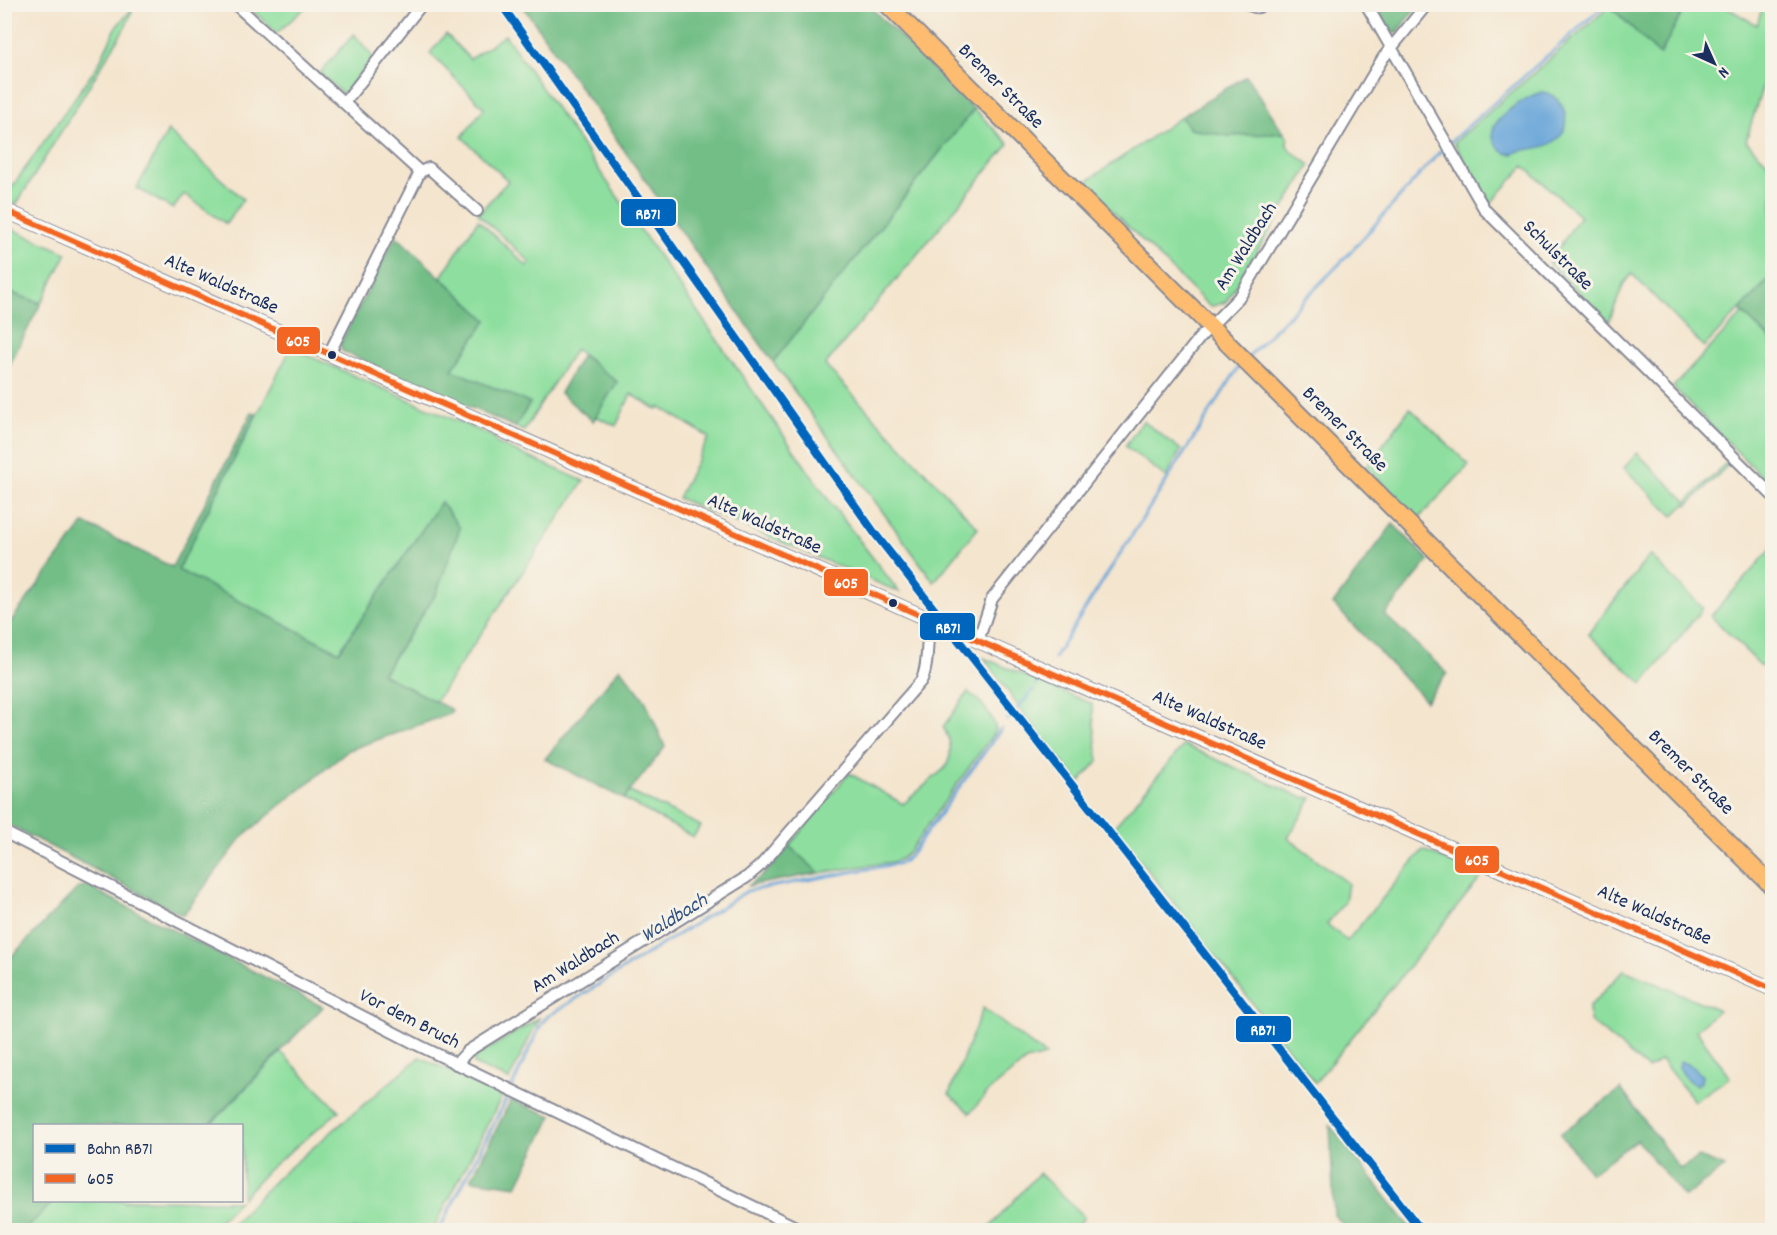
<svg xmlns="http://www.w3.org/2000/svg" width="1777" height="1235" font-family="Dekko,sans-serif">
  <rect width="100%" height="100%" fill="#f7f3e8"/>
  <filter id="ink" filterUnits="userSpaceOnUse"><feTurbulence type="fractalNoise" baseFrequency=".0167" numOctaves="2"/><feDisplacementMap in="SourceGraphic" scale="12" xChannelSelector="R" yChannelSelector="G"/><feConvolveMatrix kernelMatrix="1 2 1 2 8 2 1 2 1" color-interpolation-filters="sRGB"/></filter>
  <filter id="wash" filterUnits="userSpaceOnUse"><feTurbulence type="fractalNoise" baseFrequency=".008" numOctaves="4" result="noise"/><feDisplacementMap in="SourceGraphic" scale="24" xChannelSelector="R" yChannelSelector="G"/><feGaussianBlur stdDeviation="1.35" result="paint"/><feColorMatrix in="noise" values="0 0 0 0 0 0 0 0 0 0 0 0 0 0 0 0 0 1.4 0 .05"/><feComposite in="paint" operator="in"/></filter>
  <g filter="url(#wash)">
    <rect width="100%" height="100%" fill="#f4e5ce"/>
    <!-- green -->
    <path fill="#8edf9f" stroke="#54877e" stroke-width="1.5" d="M 242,5 L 308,5 L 277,33 L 248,6 L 246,8 Z
      M 1686,5 L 1722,5 L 1757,25 L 1763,5 L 1772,5 L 1772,55 L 1746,141 L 1772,167 L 1772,276 L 1704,347 L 1632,274 L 1624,283 L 1609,322 L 1549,263 L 1580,216 L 1524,166 L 1490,204 L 1454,143 L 1610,6 L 1660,55 Z
      M 134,7 L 126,26 L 16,205 L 5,201 L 5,197 L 98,65 L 117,26 Z
      M 354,34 L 373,57 L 344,95 L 320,73 Z
      M 446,34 L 470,59 L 505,35 L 830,502 L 899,592 L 678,498 L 709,437 L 660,407 L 658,410 L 631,394 L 616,426 L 595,416 L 617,382 L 575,349 L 524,431 L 515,427 L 530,403 L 451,370 L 487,320 L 441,277 L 478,220 L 527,266 L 530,262 L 478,214 L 508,181 L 462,137 L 484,108 L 430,53 Z
      M 974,109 L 1009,144 L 825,365 L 978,528 L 934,582 L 773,362 Z
      M 1181,117 L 1190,129 L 1229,136 L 1284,133 L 1289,140 L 1286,143 L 1290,150 L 1310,165 L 1226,302 L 1210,307 L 1084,183 Z
      M 168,131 L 243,199 L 226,224 L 184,194 L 173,209 L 137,188 Z
      M 5,226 L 67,253 L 41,303 L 5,291 Z
      M 1743,313 L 1772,341 L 1772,487 L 1673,387 Z
      M 291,348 L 494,437 L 496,443 L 584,481 L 435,702 L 382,675 L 436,594 L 441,502 L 339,652 L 178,570 Z
      M 1410,408 L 1469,465 L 1418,519 L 1367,467 Z
      M 1143,421 L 1181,450 L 1166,477 L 1125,446 Z
      M 1637,453 L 1687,502 L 1727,462 L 1729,464 L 1688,505 L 1686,504 L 1673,516 L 1624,468 Z
      M 1772,548 L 1772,677 L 1711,616 Z
      M 1650,555 L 1703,608 L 1643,684 L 1588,634 Z
      M 984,658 L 1092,704 L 1098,761 L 1079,783 L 1022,711 Z
      M 968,692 C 980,700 993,715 996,730 L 908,853 L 901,859 L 892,862 L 819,873 L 789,846 L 849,773 L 903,804 L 945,768 C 954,754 951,740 943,727 Z
      M 1184,745 L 1301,797 L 1312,798 L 1288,838 L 1348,883 L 1345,902 L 1327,924 L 1347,941 L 1423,850 L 1482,876 L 1315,1083 L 1114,827 Z
      M 630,792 L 701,826 L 693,837 L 624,799 Z
      M 1624,970 L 1719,1010 L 1696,1030 L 1730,1077 L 1694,1101 L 1661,1060 L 1648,1069 L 1590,1021 L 1589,1007 Z
      M 983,1008 L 1046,1056 L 1026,1061 L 989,1091 L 970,1113 L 949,1094 Z
      M 539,1018 L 509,1080 L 474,1064 L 474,1058 Z
      M 281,1052 L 339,1111 L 268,1170 L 242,1198 L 242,1126 L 209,1126 Z
      M 420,1057 L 502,1096 L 433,1230 L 227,1230 L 276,1179 Z
      M 1039,1173 L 1084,1217 L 1075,1230 L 995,1230 L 990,1227 Z
      M 123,1200 L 125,1203 L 127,1200 L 239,1201 L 210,1230 L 24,1230 L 54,1201 Z"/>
    <!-- forest -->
    <path fill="#72be86" stroke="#467672" stroke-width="1.5" d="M 522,5 L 868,5 L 974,109 L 773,362 Z
      M 1375,5 L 1419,5 L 1397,33 L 1391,33 Z
      M 1612,5 L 1612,4 L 1686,5 L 1660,55 L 1610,6 Z
      M 1246,76 L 1284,133 L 1229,136 L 1190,129 L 1181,117 Z
      M 396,236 L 487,320 L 452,370 L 530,403 L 515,427 L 342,351 L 340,344 Z
      M 1772,276 L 1772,341 L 1740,310 Z
      M 5,291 L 41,303 L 5,374 L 4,291 Z
      M 582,355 L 617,382 L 593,421 L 560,393 Z
      M 252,412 L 256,414 L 178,570 L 339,652 L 441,502 L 460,528 L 436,594 L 382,674 L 452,710 L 449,714 L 349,750 L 243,836 L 183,915 L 5,823 L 5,629 L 84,523 L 172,567 Z
      M 1393,524 L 1429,560 L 1385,615 L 1447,673 L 1426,701 L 1333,604 Z
      M 620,668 L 645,700 L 665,747 L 624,799 L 545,759 Z
      M 789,846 L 819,873 L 747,886 L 763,875 Z
      M 87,886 L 323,1007 L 209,1125 L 34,1126 L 34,1200 L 54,1201 L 24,1230 L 8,1230 L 4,1228 L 5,963 L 79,887 Z
      M 1621,1089 L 1680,1169 L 1699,1157 L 1725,1167 L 1684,1197 L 1637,1140 L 1591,1173 L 1560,1134 Z
      M 511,1100 L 552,1116 L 517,1186 L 471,1180 Z
      M 1330,1125 L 1412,1230 L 1348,1230 L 1334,1215 Z"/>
    <!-- water -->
    <path fill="#68a5d9" stroke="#426a9c" stroke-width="1.5" d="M 1542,92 C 1566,95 1574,128 1555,141 C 1545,149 1531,148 1519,151 C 1516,152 1515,154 1511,154 C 1499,154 1489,137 1494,127 C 1503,111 1526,97 1542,92 Z
      M 1680,1061 L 1695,1068 L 1702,1076 L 1701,1082 L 1697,1085 C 1688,1083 1683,1074 1679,1067 Z"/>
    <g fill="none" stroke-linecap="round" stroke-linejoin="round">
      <!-- stream -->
      <path stroke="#68a5d9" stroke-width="3" d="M 1450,142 L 1606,4
        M 1249,356 L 1349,254 L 1445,146
        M 1054,658 L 1240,365
        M 1036,685 L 1039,679
        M 1017,709 L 1033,690
        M 1007,720 L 1012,714
        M 439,1230 L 504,1104 L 541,1024 L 547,1017 L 747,891 L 901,863 L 909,857 L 1001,729"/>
    </g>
  </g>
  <g filter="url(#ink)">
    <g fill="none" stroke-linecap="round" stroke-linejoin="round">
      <defs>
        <path id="minor" d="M 235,4 L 420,172 L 429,168 L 477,211
          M 1248,4 C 1254,8 1258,9 1263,4
          M 1366,4 L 1485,210 L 1772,495
          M 344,103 L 422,4
          M 329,354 L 420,172
          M 978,641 L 992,599 L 1202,335 L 1241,295 L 1383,58 L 1427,4
          M 4,832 L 420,1046 L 802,1230
          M 456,1064 L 468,1051 L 747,877 L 761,865 L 921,681 C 930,664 925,639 931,620"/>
        <path id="tertiary" d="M 4,210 L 983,643 L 1772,989"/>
        <path id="primary" d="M 887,4 L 1772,886"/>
      </defs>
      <!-- minor casing -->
      <use href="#minor" stroke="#888a96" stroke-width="14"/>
      <!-- tertiary casing -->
      <use href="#tertiary" stroke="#888a96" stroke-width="16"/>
      <!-- primary casing -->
      <use href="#primary" stroke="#888a96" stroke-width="20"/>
      <!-- minor -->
      <use href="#minor" stroke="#fff" stroke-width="10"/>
      <!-- tertiary -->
      <use href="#tertiary" stroke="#fff" stroke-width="14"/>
      <!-- primary -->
      <use href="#primary" stroke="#fdbc70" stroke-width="16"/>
      <defs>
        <path id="bus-1" d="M 4,210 L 983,643 L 1772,989"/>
      </defs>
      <!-- bus-1 casing -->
      <use href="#bus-1" stroke="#f7f3e8" stroke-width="10"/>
      <!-- bus-1 -->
      <use href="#bus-1" stroke="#f26522" stroke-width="6"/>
      <defs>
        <path id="rail-1" d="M 501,4 L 876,535 L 1421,1230"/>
      </defs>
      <!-- rail-1 casing -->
      <use href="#rail-1" stroke="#f7f3e8" stroke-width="12"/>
      <!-- rail-1 -->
      <use href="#rail-1" stroke="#0065bd" stroke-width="8"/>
    </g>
  </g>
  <!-- markers -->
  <g fill="#1b2f5e" stroke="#f7f3e8" stroke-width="2">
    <circle cx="332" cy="355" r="5"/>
    <circle cx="893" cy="603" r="5"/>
  </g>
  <g text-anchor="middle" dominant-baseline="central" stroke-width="6" stroke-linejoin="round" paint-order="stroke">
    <!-- street labels -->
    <g font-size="20" fill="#1b2f5e" stroke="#f7f3e8">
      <text transform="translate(1000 87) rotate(45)">Bremer Straße</text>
      <text transform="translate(1247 247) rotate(-58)">Am Waldbach</text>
      <text transform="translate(1557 256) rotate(45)">Schulstraße</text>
      <text transform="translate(221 285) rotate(24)">Alte Waldstraße</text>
      <text transform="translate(1344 430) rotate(45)">Bremer Straße</text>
      <text transform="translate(764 525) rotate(24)">Alte Waldstraße</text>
      <text transform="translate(1209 721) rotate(24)">Alte Waldstraße</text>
      <text transform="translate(1690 773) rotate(45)">Bremer Straße</text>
      <text transform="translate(1654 916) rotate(24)">Alte Waldstraße</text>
      <text transform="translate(576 963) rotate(-32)">Am Waldbach</text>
      <text transform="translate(409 1020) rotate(27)">Vor dem Bruch</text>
    </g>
    <!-- water labels -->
    <g font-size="21" font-style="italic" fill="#325283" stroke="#f7f3e8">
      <text transform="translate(675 919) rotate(-32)">Waldbach</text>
    </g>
  </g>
  <g stroke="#f7f3e8" stroke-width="2">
    <rect x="620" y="198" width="57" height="29" rx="6" fill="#0065bd"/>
    <rect x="276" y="326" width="45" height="29" rx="6" fill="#f26522"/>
    <rect x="823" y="568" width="46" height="29" rx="6" fill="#f26522"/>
    <rect x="919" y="612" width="57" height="29" rx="6" fill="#0065bd"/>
    <rect x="1454" y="845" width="46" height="29" rx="6" fill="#f26522"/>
    <rect x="1235" y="1015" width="57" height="28" rx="6" fill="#0065bd"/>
  </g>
  <g font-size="16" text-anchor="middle" font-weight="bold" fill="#fff">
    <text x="648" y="219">RB71</text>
    <text x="298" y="346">605</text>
    <text x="846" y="588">605</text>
    <text x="948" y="633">RB71</text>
    <text x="1477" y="865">605</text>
    <text x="1263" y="1035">RB71</text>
  </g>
  <!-- margin -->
  <rect width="1777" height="1235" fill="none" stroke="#f7f3e8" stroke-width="24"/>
  <!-- legend -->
  <rect x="33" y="1124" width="210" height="78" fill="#f7f3e8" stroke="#9fa5b1" stroke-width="1.5"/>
  <rect x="45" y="1144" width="30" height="9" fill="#0065bd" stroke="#9fa5b1" stroke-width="1.5"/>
  <text x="87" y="1154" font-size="18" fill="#1b2f5e">Bahn RB71</text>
  <rect x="45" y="1174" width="30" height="9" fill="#f26522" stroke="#9fa5b1" stroke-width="1.5"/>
  <text x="87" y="1184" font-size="18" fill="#1b2f5e">605</text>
  <!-- north arrow -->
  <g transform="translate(1714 63) rotate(135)" stroke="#f7f3e8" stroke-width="4.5" paint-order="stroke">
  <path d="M0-4.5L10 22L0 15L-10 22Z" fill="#1b2f5e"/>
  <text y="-9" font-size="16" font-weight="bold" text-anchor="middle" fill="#1b2f5e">N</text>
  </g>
</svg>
